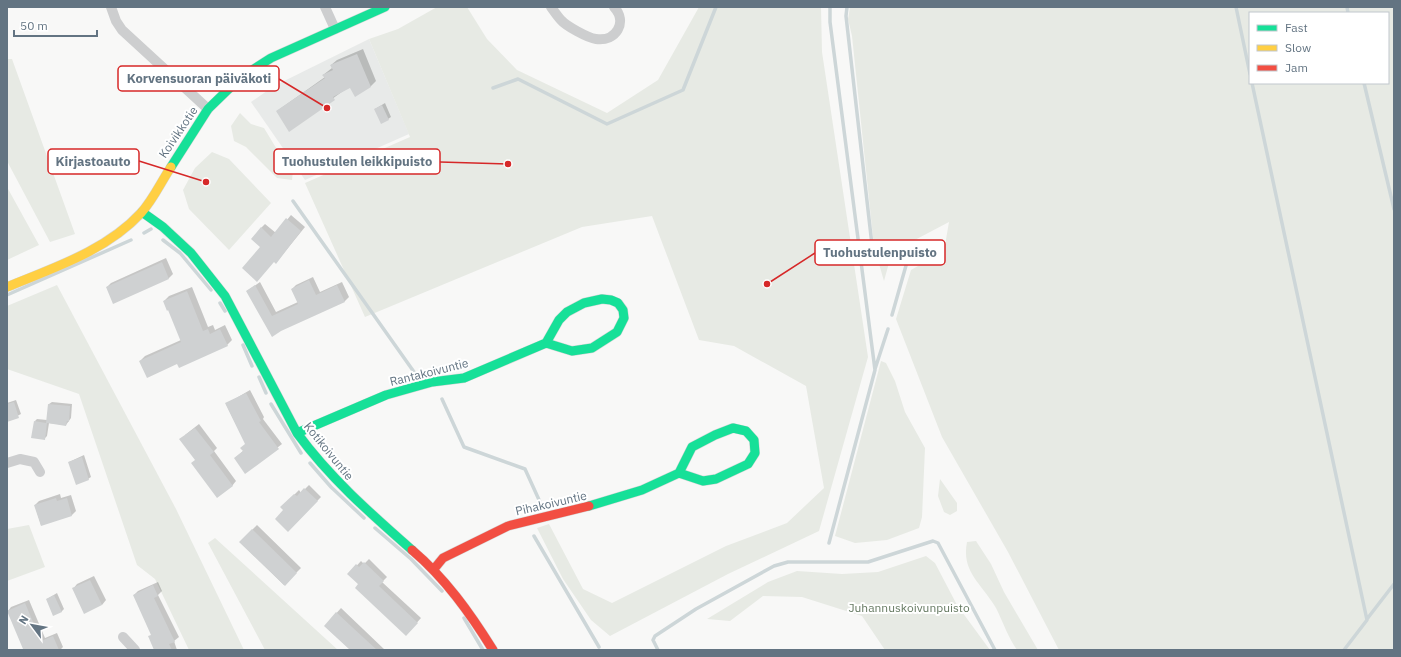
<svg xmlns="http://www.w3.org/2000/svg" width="1401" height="657" font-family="'IBM Plex Sans',sans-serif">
  <rect width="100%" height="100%" fill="#f8f8f7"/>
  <!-- built -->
  <path fill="#e8eae9" d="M 369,39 L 409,134 L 305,180 L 251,102 L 274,86 Z"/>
  <!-- green -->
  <path fill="#e7eae4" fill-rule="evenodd" d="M 437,7 L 467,7 L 487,39 L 517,70 L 607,113 L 658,80 L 699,7 L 821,7 L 822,52 L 868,357 L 819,531 L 728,574 L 610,636 L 591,620 L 563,579 L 537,528 L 549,524 L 583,589 L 612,603 L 726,546 L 787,523 L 824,488 L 806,386 L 734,346 L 699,340 L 652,216 L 582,227 L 365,317 L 305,183 L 410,137 L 369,39 L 398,29 Z
    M 850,7 L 1394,7 L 1394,650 L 1059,650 L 1008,552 L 942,437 L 896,319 L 911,270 L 944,251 L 949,222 L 892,252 L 884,281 L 874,247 L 852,36 L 848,19 ZM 1250,13 L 1388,13 L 1388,83 L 1250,83 Z
    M 7,59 L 12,59 L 75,234 L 50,242 L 7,161 Z
    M 240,113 L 251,124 L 264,128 L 284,161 L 293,171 L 292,180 L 277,178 L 246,147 L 234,141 L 231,126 Z
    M 212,152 L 229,159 L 271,203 L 229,250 L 189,209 L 183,190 L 195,168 Z
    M 7,187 L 39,245 L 7,260 Z
    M 57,285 L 176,509 L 244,650 L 189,650 L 155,579 L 137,565 L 79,394 L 7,369 L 7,306 Z
    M 881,361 L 886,363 L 895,381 L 905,412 L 925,448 L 922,517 L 919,528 L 887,540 L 855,543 L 835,536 Z
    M 940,479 L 957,503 L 957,511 L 950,515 L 944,512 L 938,496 Z
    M 29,525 L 45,567 L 7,581 L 7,529 Z
    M 215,538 L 338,650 L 265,650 L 208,543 Z
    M 976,541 L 991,564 L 1004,592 L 1038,650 L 1017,650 C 1008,637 1003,622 996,608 C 982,584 961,572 967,542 Z
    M 926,556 L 935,563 L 957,605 L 990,650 L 885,650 L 862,616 L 802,597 L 763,596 L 730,621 L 707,619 L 768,582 L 797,571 L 842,574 L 878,572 Z"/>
  <!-- shadow -->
  <path fill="#0003" d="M 363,49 L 376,81 L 370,87 L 350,86 L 289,130 L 277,111 L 325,77 L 323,75 L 332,68 L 331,65 L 337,60 Z
    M 385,103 L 391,117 L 388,119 L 375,109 Z
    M 291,215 L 305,227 L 279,259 L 262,247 L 261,228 L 265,224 L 276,233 Z
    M 166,258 L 173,274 L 169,278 L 114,302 L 107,287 L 111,283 Z
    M 313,277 L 320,292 L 342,282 L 349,297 L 345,301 L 281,330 L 247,291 L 260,282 L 276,312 L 298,302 L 292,289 L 296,285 Z
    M 192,287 L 208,327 L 213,325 L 215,330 L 225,325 L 232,340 L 227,345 L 178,362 L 140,361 L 145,356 L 181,340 L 169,309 L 164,301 L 169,296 Z
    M 250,390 L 264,417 L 263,419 L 282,444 L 246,472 L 235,458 L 243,451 L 246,444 L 226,404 Z
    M 16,400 L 21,414 L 7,421 L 7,403 Z
    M 52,402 L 72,404 L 71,418 L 66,425 L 49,423 L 47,436 L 44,439 L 35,421 L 37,419 L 47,420 L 49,404 Z
    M 199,424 L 217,448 L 214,451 L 236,481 L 232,486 L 196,460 L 185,435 Z
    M 84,455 L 91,477 L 88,479 L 69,462 Z
    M 309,485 L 321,497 L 288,531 L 285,510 L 282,507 L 299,490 L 301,493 Z
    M 60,494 L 61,498 L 71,495 L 76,511 L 72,515 L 41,525 L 35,505 L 39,501 Z
    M 257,525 L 301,568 L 284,585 L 240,542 Z
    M 369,559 L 387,577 L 382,582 L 421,618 L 406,635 L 349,574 L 361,561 L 364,564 Z
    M 94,576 L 106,600 L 102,605 L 73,589 L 77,584 Z
    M 158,582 L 162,591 L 158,595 L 179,637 L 174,641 L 177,650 L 156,650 L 152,634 L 134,595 L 138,591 Z
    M 57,593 L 64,609 L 61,612 L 47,599 Z
    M 29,600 L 45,638 L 57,633 L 63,647 L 60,650 L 25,650 L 8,611 L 11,607 Z
    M 341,608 L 385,650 L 351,650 L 325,626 Z"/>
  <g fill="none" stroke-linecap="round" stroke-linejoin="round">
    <!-- stream -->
    <path stroke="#cdd6d8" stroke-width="3.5" d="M 847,7 L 846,16 L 872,245
      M 1236,7 L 1250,74
      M 1347,7 L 1348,13
      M 1252,83 L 1367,620 L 1344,650
      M 1364,83 L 1394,209
      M 493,88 L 518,79 L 607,124 L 683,90 L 716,7
      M 293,201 L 419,379
      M 144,233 L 151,229
      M 163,240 L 180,253 L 211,290
      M 7,295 L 131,240
      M 220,303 L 225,311
      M 892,315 L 907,262
      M 243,345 L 252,366
      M 875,369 L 888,329
      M 259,377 L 266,393
      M 442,399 L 464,447 L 525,469 L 540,502
      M 271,404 L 301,453
      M 310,463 L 331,487 L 364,518
      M 375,528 L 411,559 L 442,591
      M 534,536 L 599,647
      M 829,543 L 875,370 L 830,22 L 830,7
      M 464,618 L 483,650
      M 1367,619 L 1394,584
      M 658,650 L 653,640 L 655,636 L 696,609 L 774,566 L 788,562 L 868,562 L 933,541 L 938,543 L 995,650"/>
  </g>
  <!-- building -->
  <path fill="#cfd1d2" d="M 357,54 L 371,87 L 355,97 L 350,88 L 333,97 L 335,100 L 289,132 L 276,111 L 325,78 L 322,75 L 333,70 L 330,65 Z
    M 382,105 L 389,120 L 381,124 L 374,109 Z
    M 286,218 L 301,231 L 276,264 L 274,262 L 257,282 L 242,268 L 260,247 L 251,239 L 261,227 L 271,237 Z
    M 162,262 L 169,279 L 113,304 L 106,287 Z
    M 309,280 L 316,295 L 337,285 L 345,302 L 281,331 L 272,337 L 246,291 L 255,285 L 272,316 L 298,304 L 291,289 Z
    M 187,291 L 203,331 L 208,329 L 210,334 L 220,329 L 228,346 L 179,368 L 177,364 L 147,378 L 139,361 L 181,342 L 168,310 L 167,311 L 163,301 Z
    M 246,393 L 261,421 L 259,422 L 279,449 L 245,474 L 234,458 L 243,451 L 240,448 L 245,444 L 225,403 Z
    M 14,402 L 19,418 L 7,422 L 7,404 Z
    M 48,404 L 70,406 L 69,422 L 67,421 L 66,426 L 47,423 L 45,440 L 31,438 L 34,421 L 46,423 Z
    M 195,428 L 214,452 L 210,455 L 233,486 L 217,498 L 191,463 L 195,460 L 179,439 Z
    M 82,457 L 89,480 L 76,485 L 68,462 Z
    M 304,488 L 318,501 L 288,532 L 275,519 L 283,510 L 280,507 L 294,494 L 297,496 Z
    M 56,498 L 57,501 L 67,498 L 72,516 L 41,526 L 34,505 Z
    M 252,529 L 297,573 L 285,586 L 239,542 Z
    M 364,562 L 384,581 L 379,586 L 418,623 L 406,636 L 355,588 L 358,584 L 347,574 L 356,564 L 359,567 Z
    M 90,580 L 102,605 L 84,614 L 72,588 Z
    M 153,585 L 158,596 L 154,598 L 175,642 L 169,644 L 172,650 L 154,650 L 148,636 L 151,635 L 133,595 Z
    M 54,595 L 62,612 L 53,616 L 46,599 Z
    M 25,603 L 41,641 L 53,636 L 59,650 L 21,650 L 23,649 L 7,611 Z
    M 336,612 L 352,627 L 377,650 L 350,650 L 324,626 Z"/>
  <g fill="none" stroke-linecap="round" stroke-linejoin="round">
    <defs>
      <path id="fast" d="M 171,167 L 208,109 L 240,78 L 271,58 L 385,7
        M 142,212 L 163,227 L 191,253 L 225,296 L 297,433 C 330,478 370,513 412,550
        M 297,433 L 386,395 L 432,382 L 464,378 L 546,343 L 572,351 L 592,348 L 617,332 L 624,318 L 623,310 L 618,303 L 611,300 L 602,299 L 584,303 L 567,312 L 559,320 L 546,343
        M 589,506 L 642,490 L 679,473 L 703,481 L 716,479 L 748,464 L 755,453 L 754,440 L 746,431 L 733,428 L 715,435 L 692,447 L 679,473"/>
      <path id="slow" d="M 7,287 C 53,268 106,251 141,213 C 153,200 161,182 171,167"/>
      <path id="jam" d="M 412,550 C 445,578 470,613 493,650
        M 434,569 L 443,558 L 508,526 L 589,506"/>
    </defs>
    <!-- fast casing -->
    <use href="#fast" stroke="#d5d6d6" stroke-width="10"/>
    <!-- slow casing -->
    <use href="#slow" stroke="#d5d6d6" stroke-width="10"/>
    <!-- jam casing -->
    <use href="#jam" stroke="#d5d6d6" stroke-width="10"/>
    <!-- street -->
    <path stroke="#cdcecf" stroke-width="10" d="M 111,7 L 116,21 L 122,30 L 208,109
      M 325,7 L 335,29
      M 551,7 C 554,11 557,16 561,20 C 566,26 588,38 596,39 C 616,42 628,22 614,7
      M 7,463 L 20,459 L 34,462 L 40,472
      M 123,637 L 135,650"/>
    <!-- fast -->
    <use href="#fast" stroke="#16e098" stroke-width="9"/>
    <!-- slow -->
    <use href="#slow" stroke="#ffcf43" stroke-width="9"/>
    <!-- jam -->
    <use href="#jam" stroke="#f24e42" stroke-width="9"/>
  </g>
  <g text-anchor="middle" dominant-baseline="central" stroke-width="4" stroke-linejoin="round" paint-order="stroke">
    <!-- street labels -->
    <g font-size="12" fill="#637482" stroke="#fff">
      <text transform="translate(178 132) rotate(-56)">Koivikkotie</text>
      <text transform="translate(429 372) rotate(-14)">Rantakoivuntie</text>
      <text transform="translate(329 451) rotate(51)">Kotikoivuntie</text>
      <text transform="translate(551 503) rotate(-13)">Pihakoivuntie</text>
    </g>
    <!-- park labels -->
    <g font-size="12" fill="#667a62" stroke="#fff">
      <text x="909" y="607">Juhannuskoivunpuisto</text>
    </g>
  </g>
  <!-- callouts -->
  <path fill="none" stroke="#d62828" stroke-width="1.5" d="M327 108L279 79M206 182L139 161M508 164L440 162M767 284L815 253"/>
  <g fill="#d62828" stroke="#fff" stroke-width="1.5">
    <circle cx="327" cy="108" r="4"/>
    <circle cx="206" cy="182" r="4"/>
    <circle cx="508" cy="164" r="4"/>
    <circle cx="767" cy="284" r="4"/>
  </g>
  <g fill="#fff" stroke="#d62828" stroke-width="1.5">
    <rect x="118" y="66" width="161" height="25" rx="4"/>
    <rect x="48" y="149" width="91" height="25" rx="4"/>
    <rect x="274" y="149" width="166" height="25" rx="4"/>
    <rect x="815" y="240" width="130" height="25" rx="4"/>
  </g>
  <g font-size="13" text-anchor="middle" font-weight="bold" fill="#637482">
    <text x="199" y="83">Korvensuoran päiväkoti</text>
    <text x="93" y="166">Kirjastoauto</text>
    <text x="357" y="166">Tuohustulen leikkipuisto</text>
    <text x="880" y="257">Tuohustulenpuisto</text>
  </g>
  <!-- border -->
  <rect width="1401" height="657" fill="none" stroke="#637482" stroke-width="16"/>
  <!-- legend -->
  <rect x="1249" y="12" width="140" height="72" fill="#ffffff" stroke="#c1c7cd"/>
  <rect x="1257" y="25" width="20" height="6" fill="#16e098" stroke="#c1c7cd"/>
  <text x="1285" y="32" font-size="12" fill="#637482">Fast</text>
  <rect x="1257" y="45" width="20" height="6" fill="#ffcf43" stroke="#c1c7cd"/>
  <text x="1285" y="52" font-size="12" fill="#637482">Slow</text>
  <rect x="1257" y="65" width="20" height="6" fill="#f24e42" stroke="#c1c7cd"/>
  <text x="1285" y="72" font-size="12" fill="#637482">Jam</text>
  <!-- north arrow -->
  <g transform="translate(32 625) rotate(302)" stroke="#ffffff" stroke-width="3" paint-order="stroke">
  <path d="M0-3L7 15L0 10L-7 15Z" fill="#637482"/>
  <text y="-6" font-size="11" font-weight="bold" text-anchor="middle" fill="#637482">N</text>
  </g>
  <!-- scale -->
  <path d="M14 30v6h83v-6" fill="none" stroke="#637482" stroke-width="2"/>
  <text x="20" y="30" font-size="12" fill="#637482" stroke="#ffffff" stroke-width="3" paint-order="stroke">50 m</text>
</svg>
